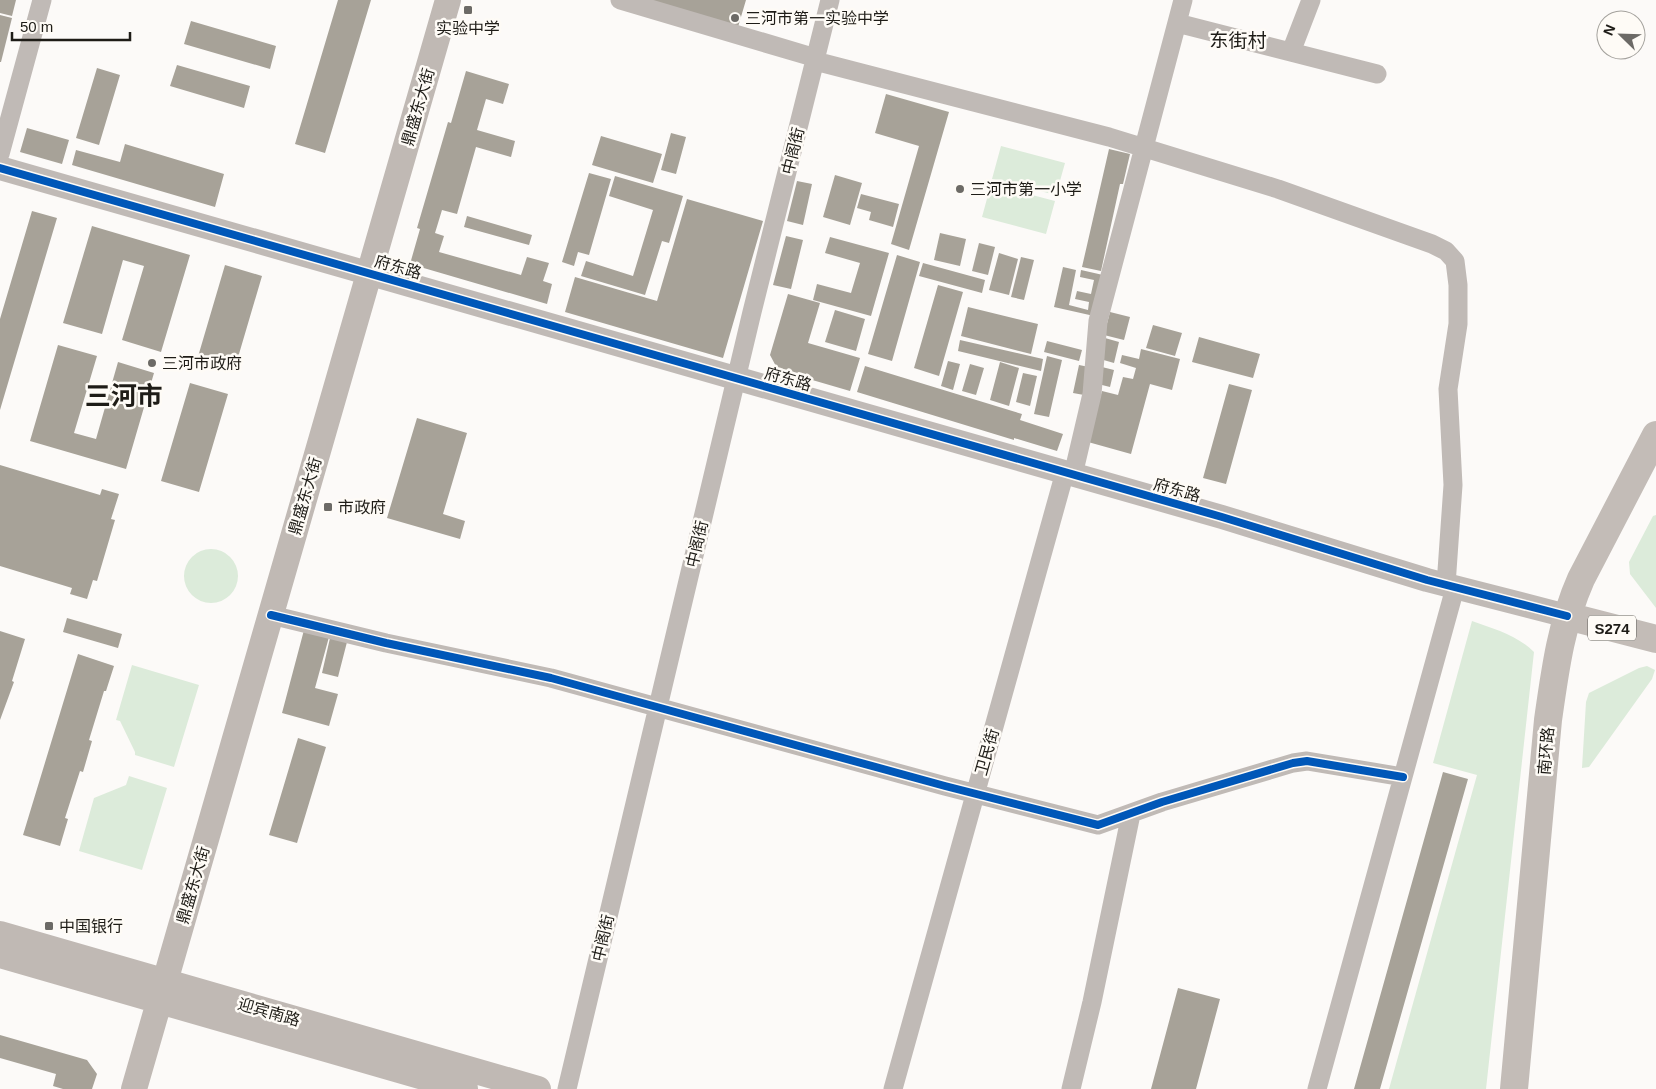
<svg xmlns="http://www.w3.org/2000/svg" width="1656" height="1089" font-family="Helvetica,'Noto Sans SC',sans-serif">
  <rect width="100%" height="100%" fill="#fcfaf8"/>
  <!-- green -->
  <path fill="#dcebda" d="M 1001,146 L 1065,163 L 1056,195 L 992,179 Z
    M 991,184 L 1055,201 L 1046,234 L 982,217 Z
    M 1656,515 L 1656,608 L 1630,574 L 1629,562 L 1653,516 Z
    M184 576a27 27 0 1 1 54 0a27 27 0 1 1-54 0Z
    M 1472,621 C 1494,629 1517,635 1534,652 L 1486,1089 L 1389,1089 L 1477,775 L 1433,763 Z
    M 132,665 L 199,685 L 174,767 L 135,755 L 135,752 L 120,721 L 116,720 Z
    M 1647,666 L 1655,670 L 1652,679 L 1589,767 L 1582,768 L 1586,702 L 1589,693 L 1639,668 Z
    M 129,776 L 167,788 L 142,870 L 79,851 L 94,798 L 126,785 Z"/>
  <!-- building -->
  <path fill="#a7a298" d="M 0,0 L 16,0 L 12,16 L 0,13 Z
    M 338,0 L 371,0 L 325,153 L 295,144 Z
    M 648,0 L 746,0 L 738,27 Z
    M 0,15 L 12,18 L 1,62 L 0,62 Z
    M 191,21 L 276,46 L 270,69 L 184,44 Z
    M 177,65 L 250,86 L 244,108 L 170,86 Z
    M 97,68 L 120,75 L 99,145 L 76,138 Z
    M 466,71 L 509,84 L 503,104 L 486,99 L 477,130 L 515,141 L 511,157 L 476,147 L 457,214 L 442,210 L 435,233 L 444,236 L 439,252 L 521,275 L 527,257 L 549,263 L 543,281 L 552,284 L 547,304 L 410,264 L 420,229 L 417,228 L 448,122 L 451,123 Z
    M 886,94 L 949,112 L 909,250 L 891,244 L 919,146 L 875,133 Z
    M 27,128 L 69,140 L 62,164 L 20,152 Z
    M 671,133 L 686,137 L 676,174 L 661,170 Z
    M 601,136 L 662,154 L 653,183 L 592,165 Z
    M 125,144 L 224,174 L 215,207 L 72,165 L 76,150 L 120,162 Z
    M 1109,149 L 1130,154 L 1123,184 L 1120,184 L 1101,271 L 1082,267 Z
    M 589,173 L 611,179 L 589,255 L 578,252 L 574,266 L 562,262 Z
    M 835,175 L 862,183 L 850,225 L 823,217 Z
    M 615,176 L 683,196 L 669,243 L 662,241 L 645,295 L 581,276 L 586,261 L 633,276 L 653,210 L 609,196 Z
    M 797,181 L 812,184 L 803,225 L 787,221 Z
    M 861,194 L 899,204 L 893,227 L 869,220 L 871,212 L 857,208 Z
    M 687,199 L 763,221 L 723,358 L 565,312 L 575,277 L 657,301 Z
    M 32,211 L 57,218 L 0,410 L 0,319 Z
    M 467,216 L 532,235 L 529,245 L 464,227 Z
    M 92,226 L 190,255 L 161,352 L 122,340 L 144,266 L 123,260 L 102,334 L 63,323 Z
    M 940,233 L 966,239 L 960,266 L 934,260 Z
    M 786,236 L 803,240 L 791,289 L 773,285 Z
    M 830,237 L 889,253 L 871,316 L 813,300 L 817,284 L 851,293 L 860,263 L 825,253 Z
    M 979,243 L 995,247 L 988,275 L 972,271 Z
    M 999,253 L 1018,259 L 1009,295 L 989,290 Z
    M 897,255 L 920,262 L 892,361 L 868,354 Z
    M 1021,257 L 1034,260 L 1024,300 L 1011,297 Z
    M 923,263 L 985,280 L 982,293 L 919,276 Z
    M 225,265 L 262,276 L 234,371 L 197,360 Z
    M 1063,267 L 1076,270 L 1069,305 L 1088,310 L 1089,302 L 1075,299 L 1077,291 L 1091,294 L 1094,280 L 1080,277 L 1081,270 L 1103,275 L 1094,316 L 1054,307 Z
    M 938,285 L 963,292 L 939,376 L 914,368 Z
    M 788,294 L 820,303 L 808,343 L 860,358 L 850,391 L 778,370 L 770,355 Z
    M 968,307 L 1038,324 L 1031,354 L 961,336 Z
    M 835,310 L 865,319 L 856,351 L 825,342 Z
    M 1110,312 L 1130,317 L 1124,340 L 1104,335 Z
    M 1153,325 L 1182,333 L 1175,356 L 1146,348 Z
    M 1199,337 L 1260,354 L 1253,378 L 1192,362 Z
    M 1105,338 L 1119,342 L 1114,363 L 1100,359 Z
    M 960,340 L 1043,359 L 1041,371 L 958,351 Z
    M 1047,341 L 1082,350 L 1079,361 L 1044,352 Z
    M 58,345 L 97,356 L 74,433 L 96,439 L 118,362 L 154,373 L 126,469 L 30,441 Z
    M 1141,349 L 1180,359 L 1172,390 L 1150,384 L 1131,454 L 1088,442 L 1102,391 L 1118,395 L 1123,377 L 1133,379 L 1136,368 L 1120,363 L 1122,355 L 1139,359 Z
    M 1047,356 L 1062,360 L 1049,417 L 1034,414 Z
    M 948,361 L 960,364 L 953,390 L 941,386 Z
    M 1000,362 L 1019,368 L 1009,406 L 990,400 Z
    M 970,364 L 984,368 L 976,395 L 962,391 Z
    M 1079,365 L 1089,367 L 1084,395 L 1073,393 Z
    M 865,366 L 1022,414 L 1020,420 L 1063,434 L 1057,451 L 1014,438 L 1014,440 L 857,392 Z
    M 1102,367 L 1114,370 L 1110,387 L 1098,384 Z
    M 1023,373 L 1037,376 L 1030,406 L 1016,402 Z
    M 190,383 L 228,394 L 199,492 L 161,481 Z
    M 1229,384 L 1252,390 L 1226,484 L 1203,478 Z
    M 417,418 L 467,433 L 443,514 L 465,521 L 460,539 L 387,518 Z
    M 0,465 L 100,495 L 102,489 L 119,494 L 111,519 L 115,520 L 97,581 L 93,580 L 87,599 L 70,594 L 72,588 L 0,566 Z
    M 67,618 L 122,634 L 118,648 L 63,632 Z
    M 304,630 L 329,637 L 315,688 L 338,694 L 329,726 L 282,713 Z
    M 0,631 L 25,639 L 12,681 L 14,682 L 0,720 Z
    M 330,638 L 347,642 L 338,677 L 322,673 Z
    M 78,654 L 114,666 L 106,691 L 104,691 L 89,740 L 92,741 L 83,772 L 80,771 L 65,818 L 68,819 L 60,846 L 23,835 Z
    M 298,738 L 326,747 L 297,843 L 269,835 Z
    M 1443,772 L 1468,779 L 1380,1089 L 1354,1089 Z
    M 1178,988 L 1220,999 L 1196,1089 L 1151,1089 Z
    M 0,1035 L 87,1060 L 97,1074 L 92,1089 L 63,1089 L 53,1086 L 56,1074 L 0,1058 Z"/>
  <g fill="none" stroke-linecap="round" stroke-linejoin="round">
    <!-- minor -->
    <path stroke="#c0bab6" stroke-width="19" d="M 620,0 L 816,58
      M 1177,23 L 1377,74
      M 1291,52 L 1311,0
      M 815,61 L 1109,137 L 1278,189 L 1432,244 L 1446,251 L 1455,261 L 1458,285 L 1458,324 L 1448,389 L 1453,485 L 1446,585
      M 0,154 L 42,0
      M 1073,475 L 1092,394 L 1098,321 L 1183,0
      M 271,615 L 386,643 L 551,678 L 945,786 L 1098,825 L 1162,802 L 1293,763 L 1307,761 L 1403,777
      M 567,1089 L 752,312 L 830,0
      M 893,1089 L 1065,472
      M 1071,1089 L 1092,1002 L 1131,814
      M 1317,1089 L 1455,588"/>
    <!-- tertiary -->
    <path stroke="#c0bab6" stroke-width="24" d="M 0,168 L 1222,517 L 1427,580 L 1567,616"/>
    <!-- secondary -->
    <path stroke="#c0b9b4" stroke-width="26" d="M 0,934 L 538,1089
      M 0,955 L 465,1089
      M 134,1089 L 448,0"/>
    <!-- primary -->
    <path stroke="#c3bcb7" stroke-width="28" d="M 1567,616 L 1656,639
      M 1514,1089 L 1548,720 C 1555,671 1561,624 1581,579 L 1656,435"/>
    <defs>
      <path id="cycleway" d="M 0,168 L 1222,517 L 1427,580 L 1567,616
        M 271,615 L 386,643 L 551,678 L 945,786 L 1098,825 L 1162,802 L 1293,763 L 1307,761 L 1403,777"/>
    </defs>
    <!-- cycleway casing -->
    <use href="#cycleway" stroke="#fefbf6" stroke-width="11"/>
    <!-- cycleway -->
    <use href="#cycleway" stroke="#0057b8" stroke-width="8"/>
  </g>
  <!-- markers -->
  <g fill="#6c6a66" stroke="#fefbf6" stroke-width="2">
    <rect x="463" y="5" width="10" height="10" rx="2.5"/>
    <circle cx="735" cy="18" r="5"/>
    <circle cx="960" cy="189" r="5"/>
    <circle cx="152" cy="363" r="5"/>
    <rect x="323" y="502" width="10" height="10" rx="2.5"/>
    <rect x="44" y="921" width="10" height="10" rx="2.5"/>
  </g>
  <g text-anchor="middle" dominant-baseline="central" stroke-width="5" stroke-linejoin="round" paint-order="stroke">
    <!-- shield labels -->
    <rect fill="#fefbf6" stroke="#615f5a" stroke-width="1" x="1588" y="615.5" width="48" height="25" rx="4"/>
    <g font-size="15" font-weight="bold" fill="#1e1c17">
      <text x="1612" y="628">S274</text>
    </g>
    <!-- poi labels -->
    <g font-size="16" fill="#1e1c17" stroke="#fefbf6" text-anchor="start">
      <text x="745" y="18">三河市第一实验中学</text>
      <text x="468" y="28" text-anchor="middle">实验中学</text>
      <text x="970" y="189">三河市第一小学</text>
      <text x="162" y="363">三河市政府</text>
      <text x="338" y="507">市政府</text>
      <text x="59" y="926">中国银行</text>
    </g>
    <!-- street labels -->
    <g font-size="16" fill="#1e1c17" stroke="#fefbf6">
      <text transform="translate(418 107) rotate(-74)">鼎盛东大街</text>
      <text transform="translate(793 151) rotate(-76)">中阁街</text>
      <text transform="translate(398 267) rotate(16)">府东路</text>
      <text transform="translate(788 379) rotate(16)">府东路</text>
      <text transform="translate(1177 490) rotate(16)">府东路</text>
      <text transform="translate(305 496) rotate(-74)">鼎盛东大街</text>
      <text transform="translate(697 544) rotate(-77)">中阁街</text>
      <text transform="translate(1546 751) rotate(-85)">南环路</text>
      <text transform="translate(987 752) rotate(-74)">卫民街</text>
      <text transform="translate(193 885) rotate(-74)">鼎盛东大街</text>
      <text transform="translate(603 938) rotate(-77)">中阁街</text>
      <text transform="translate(269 1012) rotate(16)">迎宾南路</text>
    </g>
    <!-- quarter labels -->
    <g font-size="19" fill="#1e1c17" stroke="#fefbf6">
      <text x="1238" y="40">东街村</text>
    </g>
    <!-- town labels -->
    <g font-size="26" font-weight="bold" fill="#1e1c17" stroke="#fefbf6">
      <text x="124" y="396">三河市</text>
    </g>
  </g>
  <!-- north arrow -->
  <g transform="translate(1621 35) rotate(293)"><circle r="24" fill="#fefbf6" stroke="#a4a29d"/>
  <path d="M0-4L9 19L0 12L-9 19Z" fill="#6c6a66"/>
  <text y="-8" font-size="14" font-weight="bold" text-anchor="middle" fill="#1e1c17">N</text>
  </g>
  <!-- scale -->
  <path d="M12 32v8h118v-8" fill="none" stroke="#1e1c17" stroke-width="2.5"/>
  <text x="20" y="32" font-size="15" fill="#1e1c17" stroke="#fefbf6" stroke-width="4" paint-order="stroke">50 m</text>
</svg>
